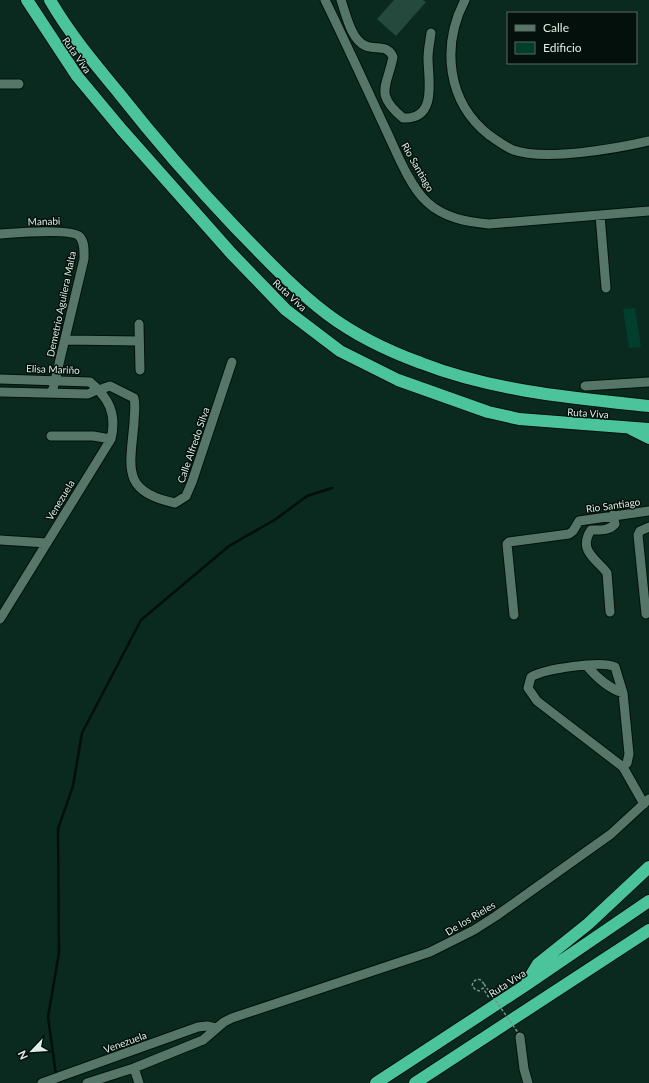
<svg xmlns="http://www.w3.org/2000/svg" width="649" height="1083" font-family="Lato,sans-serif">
  <rect width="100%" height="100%" fill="#0a2a1f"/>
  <!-- green -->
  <path fill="#25493c" d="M 394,0 L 423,0 L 426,2 L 396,36 L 377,19 Z"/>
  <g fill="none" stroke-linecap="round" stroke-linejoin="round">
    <!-- stream -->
    <path stroke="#001008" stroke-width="2.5" d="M 56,1075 L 48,1017 L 59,953 L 58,829 L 73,786 L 82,733 L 141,620 L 229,546 L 276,519 L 307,496 L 332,488"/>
  </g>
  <!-- building -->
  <path fill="#013e2c" d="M 635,308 L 641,347 L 629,348 L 623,309 Z"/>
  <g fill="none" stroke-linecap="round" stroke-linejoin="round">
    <defs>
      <path id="minor" d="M 325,0 C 346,43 366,87 386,130 C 396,151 410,187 427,202 C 444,218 467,222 489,224 L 649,211
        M 341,0 C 346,14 351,40 366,46 C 376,50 388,44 393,57 C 387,87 374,94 403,118 C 438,120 428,79 428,58 C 428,50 430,41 431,33
        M 465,0 C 441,46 447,102 489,135 C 496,140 504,146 513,150 C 545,161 615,149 649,141
        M 0,84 L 19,84
        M 600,215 L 606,288
        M 0,234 C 14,233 73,228 80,237 C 85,243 84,252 84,259 L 52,393
        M 139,324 L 140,370
        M 66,340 L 139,341
        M 0,379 L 90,382 C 109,398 117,414 111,439 L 0,619
        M 585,386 L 649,382
        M 0,392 L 88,394 L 99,389
        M 101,392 L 104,388 L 110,386 L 134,398 C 136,406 134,415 134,423 C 130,468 121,492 175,503 L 186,496 L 192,482 L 232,362
        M 51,436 L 93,436 L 111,439
        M 0,540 L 47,543
        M 610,612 L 607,573 C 598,560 577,551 591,530 C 600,530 609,531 615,524 L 613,515
        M 646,614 L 638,535 L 640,531 L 649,527
        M 514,615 L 507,544 L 509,542 L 569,534 L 573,531 L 579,521 L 649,511
        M 587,666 C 597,678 608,688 623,693
        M 623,767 L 627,763 L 629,754 L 623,693 L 615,667 C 602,660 544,669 531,677 L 528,688 L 537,701 L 623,767 L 644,804
        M 520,1037 L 524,1069 L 528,1083
        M 134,1068 L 139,1083
        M 42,1083 L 198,1027 L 207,1026 L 216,1028
        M 87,1083 L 134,1068 L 203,1040 L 224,1022 L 232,1018 L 430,952 L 474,930 L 496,916 L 611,834 L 649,799"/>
      <path id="highway" d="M 27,0 L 77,76 L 122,130 L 231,253 L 286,310 L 340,351 L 398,380 L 488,412 L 519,419 L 649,429
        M 50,0 C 69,33 94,63 118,92 C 155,139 194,184 235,227 C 264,257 294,289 327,314 C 355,335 388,351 421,363 C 493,391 572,398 649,406
        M 631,429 L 649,438
        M 527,982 L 538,964 L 588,924 L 649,867
        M 376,1083 L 526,985 L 649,901
        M 415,1083 L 649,930"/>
    </defs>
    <!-- minor casing -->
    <use href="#minor" stroke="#00120a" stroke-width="11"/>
    <!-- highway casing -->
    <use href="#highway" stroke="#00120a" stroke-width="14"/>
    <!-- path -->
    <path stroke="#7a9389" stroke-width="1.5" stroke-dasharray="3 2" stroke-linecap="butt" d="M 484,984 L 481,980 L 477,979 L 473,982 L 472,986 L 475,989 L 479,991 L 483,988 L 489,998"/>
    <!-- minor -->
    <use href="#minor" stroke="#557668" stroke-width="9"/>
    <!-- highway -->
    <use href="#highway" stroke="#4bc49b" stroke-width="12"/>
    <!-- path-bridge -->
    <path stroke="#7a9389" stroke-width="1.5" stroke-dasharray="3 2" stroke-linecap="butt" d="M 484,984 L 519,1034"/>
  </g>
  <g text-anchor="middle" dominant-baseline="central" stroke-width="3" stroke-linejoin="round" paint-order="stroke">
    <!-- street labels -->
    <g font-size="10" fill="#dceee6" stroke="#04100b">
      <text transform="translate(77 55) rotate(55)">Ruta Viva</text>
      <text transform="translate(418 167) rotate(60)">Rio Santiago</text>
      <text transform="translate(44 221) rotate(-2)">Manabi</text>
      <text transform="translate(290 295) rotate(43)">Ruta Viva</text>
      <text transform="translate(61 304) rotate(-78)">Demetrio Aguilera Malta</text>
      <text transform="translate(53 369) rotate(2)">Elisa Mariño</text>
      <text transform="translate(588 413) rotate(4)">Ruta Viva</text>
      <text transform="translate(193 445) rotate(-71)">Calle Alfredo Silva</text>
      <text transform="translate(60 500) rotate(-59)">Venezuela</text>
      <text transform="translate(613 505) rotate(-8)">Rio Santiago</text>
      <text transform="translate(470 918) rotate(-31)">De los Rieles</text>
      <text transform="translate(507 983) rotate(-33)">Ruta Viva</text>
      <text transform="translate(125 1042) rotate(-20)">Venezuela</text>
    </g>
  </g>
  <!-- legend -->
  <rect x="507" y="12" width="130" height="52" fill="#04100b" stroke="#5a6963"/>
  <rect x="515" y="25" width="20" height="6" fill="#557668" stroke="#5a6963"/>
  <text x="543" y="32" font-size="12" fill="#dceee6">Calle</text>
  <rect x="515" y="42" width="20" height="12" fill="#013e2c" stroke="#5a6963"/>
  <text x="543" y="52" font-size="12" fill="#dceee6">Edificio</text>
  <!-- north arrow -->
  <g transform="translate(32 1051) rotate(245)" stroke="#04100b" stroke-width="3" paint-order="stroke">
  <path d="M0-3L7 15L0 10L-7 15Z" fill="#dceee6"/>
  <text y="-6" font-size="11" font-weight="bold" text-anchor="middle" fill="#dceee6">N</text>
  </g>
</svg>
